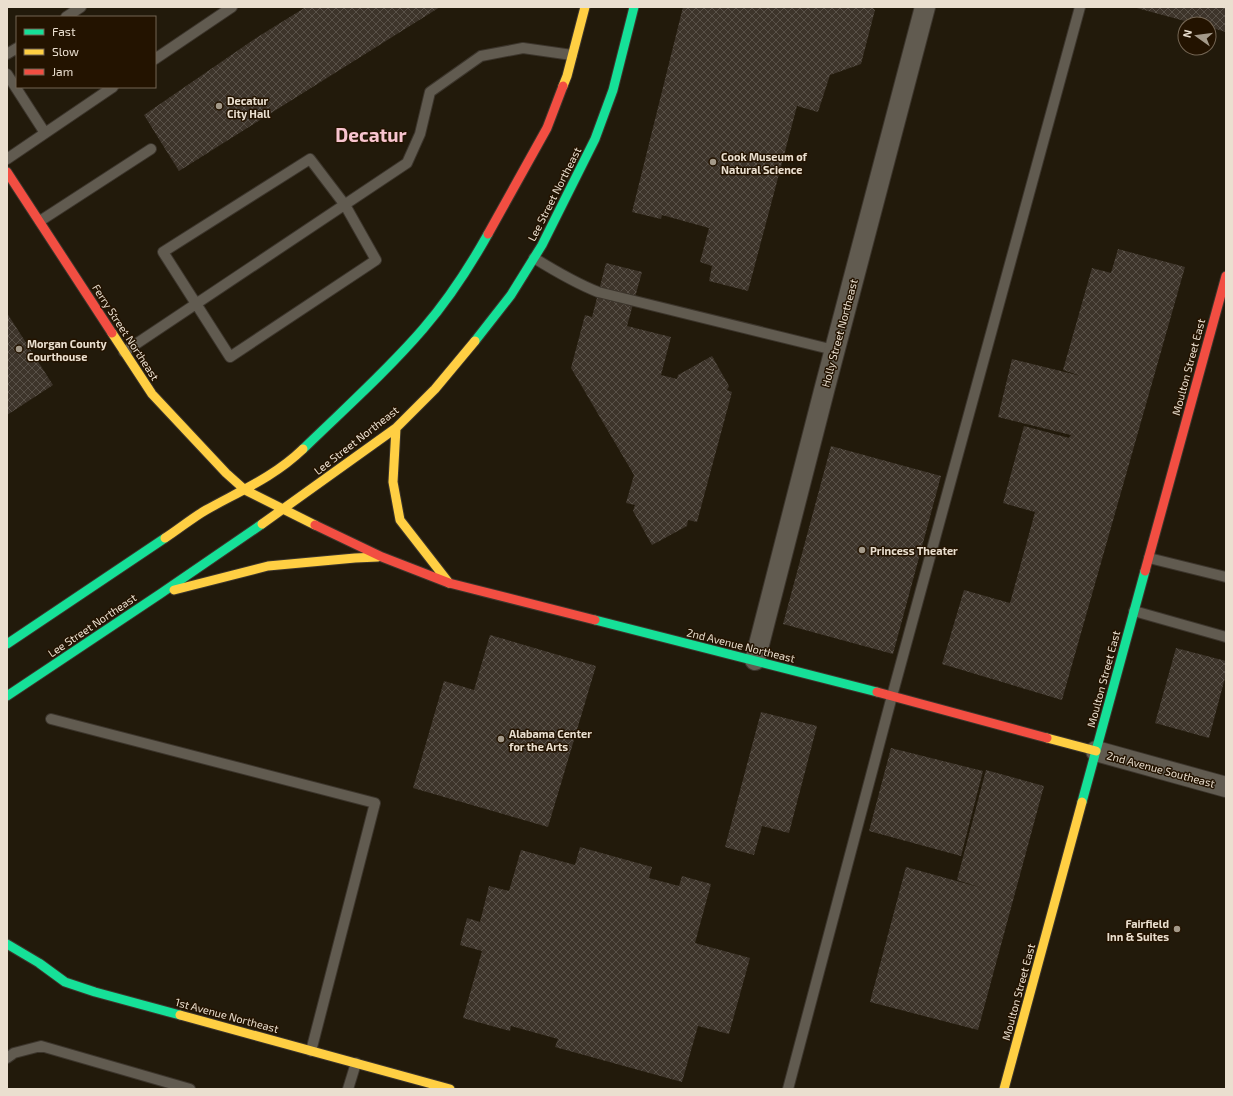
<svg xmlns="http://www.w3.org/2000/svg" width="1233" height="1096" font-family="'Exo 2',sans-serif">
  <defs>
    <pattern id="building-cross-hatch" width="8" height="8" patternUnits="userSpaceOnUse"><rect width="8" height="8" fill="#3d342a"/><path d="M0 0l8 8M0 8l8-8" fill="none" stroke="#595148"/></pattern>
  </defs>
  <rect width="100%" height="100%" fill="#221a0b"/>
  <!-- building -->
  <path fill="url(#building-cross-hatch)" d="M 306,7 L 440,7 L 179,171 L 144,115 L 256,38 Z
    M 683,7 L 872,7 L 875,10 L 861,64 L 830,75 L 818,112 L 797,106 L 748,291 L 709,281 L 712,266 L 700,262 L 709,228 L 662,215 L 661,219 L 632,212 Z
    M 1133,7 L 1226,7 L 1226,32 L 1209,27 L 1209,24 L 1196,24 Z
    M 1118,249 L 1185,267 L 1062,700 L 942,664 L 964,590 L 1010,603 L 1035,512 L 1003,503 L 1024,426 L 1069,438 L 1071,435 L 998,417 L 1012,359 L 1081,376 L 1063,370 L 1092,268 L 1111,273 Z
    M 606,263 L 642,272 L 627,326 L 671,337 L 661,375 L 677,379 L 678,375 L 712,356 L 729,386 L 727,390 L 732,392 L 697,522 L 688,520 L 687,526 L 652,545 L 633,511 L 635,505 L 626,503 L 634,475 L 571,368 L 585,315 L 592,317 Z
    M 7,313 L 53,385 L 7,415 Z
    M 831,446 L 941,476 L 893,654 L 783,624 Z
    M 490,635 L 596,666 L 548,827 L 413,788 L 444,681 L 474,690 Z
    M 1176,648 L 1226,661 L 1226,674 L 1209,738 L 1155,723 Z
    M 761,712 L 817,726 L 789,833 L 762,826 L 754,855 L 725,847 Z
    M 891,748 L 983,771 L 961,856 L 869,831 Z
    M 986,770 L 1044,786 L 978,1030 L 870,1002 L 906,867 L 982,888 L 957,880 Z
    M 580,847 L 652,867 L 649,878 L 679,886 L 682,876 L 711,884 L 695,943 L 750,958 L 729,1034 L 698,1026 L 682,1082 L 555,1047 L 558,1039 L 511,1026 L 510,1031 L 463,1018 L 482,951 L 460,945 L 467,918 L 480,922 L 489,886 L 509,891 L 521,850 L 575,865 Z"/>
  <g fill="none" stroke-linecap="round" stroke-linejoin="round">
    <defs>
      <path id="lane" d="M 66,17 L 81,7
        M 7,54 L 17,48
        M 155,59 L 232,7
        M 7,74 L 45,133
        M 7,159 L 113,87
        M 310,159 L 345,205 L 376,260 L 230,357 L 163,252 Z
        M 40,221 L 151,149
        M 534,258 C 555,271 575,283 598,292 L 834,350
        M 124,352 L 407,163 L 420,134 L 430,92 L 481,56 L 523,48 L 572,55
        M 1149,558 L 1226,577
        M 1134,611 L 1226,637
        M 51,719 L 375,803 L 311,1051
        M 7,1058 L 14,1053 L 41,1046 L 190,1089
        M 348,1089 L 356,1063
        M 788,1089 L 892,696 L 1080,7"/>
      <path id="street" d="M 755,660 L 825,387 L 925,7
        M 1096,751 L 1226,787"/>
      <path id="fast" d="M 475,341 L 511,295 L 542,245 L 595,139 L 613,90 L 634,7
        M 303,449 C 343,410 386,372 423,329 C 448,300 469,268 488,234
        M 595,620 L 877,692
        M 7,644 L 165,538
        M 7,696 L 160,594 L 262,524
        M 1082,802 L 1145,571
        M 7,944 L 39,963 L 65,982 L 95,992 L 180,1015"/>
      <path id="slow" d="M 563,86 L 567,76 L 585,7
        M 112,333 L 152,394 L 226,473 L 245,490 L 315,525
        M 396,428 L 393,482 L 400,520 L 449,583
        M 262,524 L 396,428 L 435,389 L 475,341
        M 165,538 C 179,529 192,518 206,510 C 240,491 274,477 303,449
        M 174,590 L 268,566 L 355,558 L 378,557
        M 1047,738 L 1096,751
        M 180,1015 L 450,1089
        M 1004,1089 L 1082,802"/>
      <path id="jam" d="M 7,172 L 112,333
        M 488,234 L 547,128 L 563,86
        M 315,525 L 382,557 L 449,583 L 595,620
        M 1145,571 L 1226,276
        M 877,692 L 1047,738"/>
    </defs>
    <!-- lane casing -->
    <use href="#lane" stroke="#3c352c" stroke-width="12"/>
    <!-- street casing -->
    <use href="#street" stroke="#3c352c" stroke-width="22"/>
    <!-- fast casing -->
    <use href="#fast" stroke="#3c352c" stroke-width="11"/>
    <!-- slow casing -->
    <use href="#slow" stroke="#3c352c" stroke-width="11"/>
    <!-- jam casing -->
    <use href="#jam" stroke="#3c352c" stroke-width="11"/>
    <!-- lane -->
    <use href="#lane" stroke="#615b50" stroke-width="10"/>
    <!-- street -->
    <use href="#street" stroke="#615b50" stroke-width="20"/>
    <!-- fast -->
    <use href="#fast" stroke="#16e098" stroke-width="9"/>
    <!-- slow -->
    <use href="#slow" stroke="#ffcf43" stroke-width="9"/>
    <!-- jam -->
    <use href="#jam" stroke="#f24e42" stroke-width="9"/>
  </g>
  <!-- markers -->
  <g fill="#a49a8a" stroke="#231300" stroke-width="1.5">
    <circle cx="219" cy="106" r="4"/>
    <circle cx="713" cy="162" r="4"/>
    <circle cx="19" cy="349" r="4"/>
    <circle cx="862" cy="550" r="4"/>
    <circle cx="501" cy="739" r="4"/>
    <circle cx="1177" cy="929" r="4"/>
  </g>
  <g text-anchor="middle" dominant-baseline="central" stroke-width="3" stroke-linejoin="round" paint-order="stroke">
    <!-- poi labels -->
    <g font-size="11" font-weight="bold" fill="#eadfcf" stroke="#231300" text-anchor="start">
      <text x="227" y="100">Decatur<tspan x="227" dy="13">City Hall</tspan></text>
      <text x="721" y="156">Cook Museum of<tspan x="721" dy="13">Natural Science</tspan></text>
      <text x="27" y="343">Morgan County<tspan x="27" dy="13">Courthouse</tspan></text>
      <text x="870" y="550">Princess Theater</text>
      <text x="509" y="733">Alabama Center<tspan x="509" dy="13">for the Arts</tspan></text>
      <text x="1169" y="923" text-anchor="end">Fairfield<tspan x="1169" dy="13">Inn &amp; Suites</tspan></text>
    </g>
    <!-- street labels -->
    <g font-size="11" fill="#eadfcf" stroke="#231300">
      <text transform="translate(554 194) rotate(-63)">Lee Street Northeast</text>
      <text transform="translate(126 332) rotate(57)">Ferry Street Northeast</text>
      <text transform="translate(839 333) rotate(-75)">Holly Street Northeast</text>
      <text transform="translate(1188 367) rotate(-75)">Moulton Street East</text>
      <text transform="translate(356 440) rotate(-38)">Lee Street Northeast</text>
      <text transform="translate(92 625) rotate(-34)">Lee Street Northeast</text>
      <text transform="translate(741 645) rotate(14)">2nd Avenue Northeast</text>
      <text transform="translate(1103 679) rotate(-75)">Moulton Street East</text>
      <text transform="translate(1161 769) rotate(15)">2nd Avenue Southeast</text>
      <text transform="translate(1018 992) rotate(-75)">Moulton Street East</text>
      <text transform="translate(227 1015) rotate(15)">1st Avenue Northeast</text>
    </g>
    <!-- town labels -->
    <g font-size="19" font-weight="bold" fill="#f8c4cf" stroke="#231300">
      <text x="371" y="134">Decatur</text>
    </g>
  </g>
  <!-- border -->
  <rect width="1233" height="1096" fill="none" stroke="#eadfcf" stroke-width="16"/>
  <!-- legend -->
  <rect x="16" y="16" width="140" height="72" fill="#231300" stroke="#736553"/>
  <rect x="24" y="29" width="20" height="6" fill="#16e098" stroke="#736553"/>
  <text x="52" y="36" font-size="12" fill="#eadfcf">Fast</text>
  <rect x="24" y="49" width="20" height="6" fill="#ffcf43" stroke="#736553"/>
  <text x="52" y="56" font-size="12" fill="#eadfcf">Slow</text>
  <rect x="24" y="69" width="20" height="6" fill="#f24e42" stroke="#736553"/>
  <text x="52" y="76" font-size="12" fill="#eadfcf">Jam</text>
  <!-- north arrow -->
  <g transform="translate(1197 36) rotate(284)"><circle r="19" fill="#231300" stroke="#736553"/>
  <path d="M0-3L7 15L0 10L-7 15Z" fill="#a49a8a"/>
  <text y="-6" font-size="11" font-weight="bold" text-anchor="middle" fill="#eadfcf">N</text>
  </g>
</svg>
